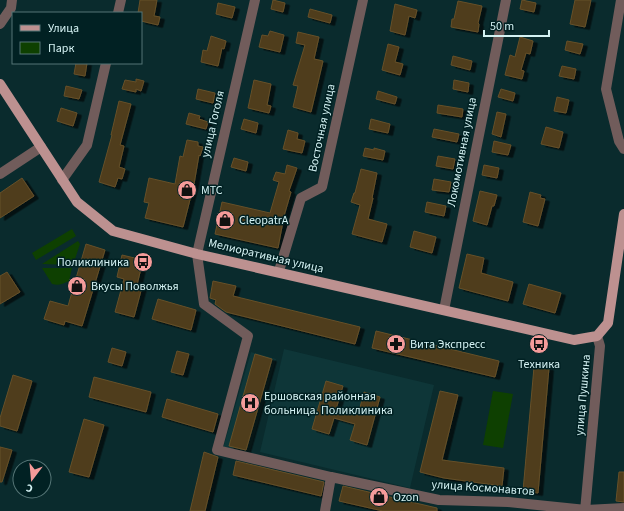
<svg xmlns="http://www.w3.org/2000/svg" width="624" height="511" font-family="'Source Sans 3',sans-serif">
  <defs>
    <filter id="shadow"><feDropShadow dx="4.5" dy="2.5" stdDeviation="0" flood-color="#0009"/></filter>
  </defs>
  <rect width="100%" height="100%" fill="#0a2b2d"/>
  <!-- built -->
  <path fill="#0e3638" d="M 284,349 L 434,385 L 410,488 L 260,452 Z
    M 251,352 L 276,359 L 249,455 L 223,448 Z"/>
  <!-- green -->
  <path fill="#0e4001" d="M 72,229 L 76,236 L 36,260 L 32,253 Z
    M 78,241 L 80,244 L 73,265 L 42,264 Z
    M 42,268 L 72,268 L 69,281 C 62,284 59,286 52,284 Z
    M 493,391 L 513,394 L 503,448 L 483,445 Z"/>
  <!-- building -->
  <path fill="#4f3c1a" stroke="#665029" filter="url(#shadow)" d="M 140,0 L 157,0 L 154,16 L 160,17 L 158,25 L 141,21 L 141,13 L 138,13 Z
    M 273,0 L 285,3 L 283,12 L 271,9 Z
    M 522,0 L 536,3 L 534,12 L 520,9 Z
    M 575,0 L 591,0 L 585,27 L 570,24 Z
    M 458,1 L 482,6 L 478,23 L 479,24 L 478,32 L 451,27 L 452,19 L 454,19 Z
    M 218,3 L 235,7 L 232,18 L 216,14 Z
    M 395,4 L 417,10 L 415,18 L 409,16 L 405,35 L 390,31 Z
    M 310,9 L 332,15 L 330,23 L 308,17 Z
    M 270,31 L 284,35 L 280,52 L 259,47 L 262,35 L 268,36 Z
    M 298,32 L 319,37 L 314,59 L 323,61 L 311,112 L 293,107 L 298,86 L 293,85 L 305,45 L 296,43 Z
    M 211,36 L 226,41 L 224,49 L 222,48 L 218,66 L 201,62 L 203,50 L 207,51 Z
    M 520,37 L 533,41 L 530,54 L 526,53 L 521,70 L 524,71 L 522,79 L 505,75 L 510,55 L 515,57 Z
    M 567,41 L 583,44 L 580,54 L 565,50 Z
    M 388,44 L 399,47 L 395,62 L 403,64 L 400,75 L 382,70 Z
    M 453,56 L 472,61 L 470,70 L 451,65 Z
    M 76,63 L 87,63 L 85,76 L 74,74 Z
    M 562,66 L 576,69 L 574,79 L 559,76 Z
    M 136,79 L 144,81 L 141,91 L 136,89 L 136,92 L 122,89 L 125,80 L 136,82 Z
    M 254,80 L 271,84 L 267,105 L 271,106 L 269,113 L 248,108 Z
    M 454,80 L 469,83 L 468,92 L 453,89 Z
    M 66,86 L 82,90 L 79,99 L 64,96 Z
    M 198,89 L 215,93 L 213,103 L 196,99 Z
    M 501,89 L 515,93 L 513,101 L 498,97 Z
    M 378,91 L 397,97 L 395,104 L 376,99 Z
    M 557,97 L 569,100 L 566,113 L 554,111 Z
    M 119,101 L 131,104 L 120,145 L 124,146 L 119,167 L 125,169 L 122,179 L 118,178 L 115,187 L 99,182 L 112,135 L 111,135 Z
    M 438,105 L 463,109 L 462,117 L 437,113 Z
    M 61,108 L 77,113 L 73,126 L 57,121 Z
    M 497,112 L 506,114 L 501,137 L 492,134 Z
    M 189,113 L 200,116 L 199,119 L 208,122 L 206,129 L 186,124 Z
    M 244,119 L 258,123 L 256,133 L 241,129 Z
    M 371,119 L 390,124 L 388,133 L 369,129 Z
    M 546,127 L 563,132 L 559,148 L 541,144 Z
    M 434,129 L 459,134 L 457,142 L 432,137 Z
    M 288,130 L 298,133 L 297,139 L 305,141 L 302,153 L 283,149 Z
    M 187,140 L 198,142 L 198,146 L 203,147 L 200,156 L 199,155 L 194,184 L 183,227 L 145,218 L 149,203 L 144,202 L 149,178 L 175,184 L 180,156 L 183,157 Z
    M 494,141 L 511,145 L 508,155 L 492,152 Z
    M 365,148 L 374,150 L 374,148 L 385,151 L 383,160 L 363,156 Z
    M 438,156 L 455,159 L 453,169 L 436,166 Z
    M 234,158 L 248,162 L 246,171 L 231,167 Z
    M 287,165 L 297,168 L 289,191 L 291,192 L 284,216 L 278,248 L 215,234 L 222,202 L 270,213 L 279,182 L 273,180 L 276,172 L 285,174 Z
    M 484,165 L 499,168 L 497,178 L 482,175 Z
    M 361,169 L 377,173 L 372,198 L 373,198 L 368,219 L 387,224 L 382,242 L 352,234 L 360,205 L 351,202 L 354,193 L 355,193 Z
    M 22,178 L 34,196 L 0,218 L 0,193 Z
    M 434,179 L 451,182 L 449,192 L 432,190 Z
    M 480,191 L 497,195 L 494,206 L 492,206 L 487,225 L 473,221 Z
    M 530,192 L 541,195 L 540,198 L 545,199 L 538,226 L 523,222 Z
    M 427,202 L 446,206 L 444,216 L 425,212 Z
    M 414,231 L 436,237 L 432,253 L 410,247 Z
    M 86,244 L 105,250 L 82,326 L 65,321 L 64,325 L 44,319 L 50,301 L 68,306 Z
    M 467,254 L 484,258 L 481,273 L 513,282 L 508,301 L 459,288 Z
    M 122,255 L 143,260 L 137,285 L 142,287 L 134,317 L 115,312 L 124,279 L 117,277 Z
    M 7,272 L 20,292 L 0,304 L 0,276 Z
    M 213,281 L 236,286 L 233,296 L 360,327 L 355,344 L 226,312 L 215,304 L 216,300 L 210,298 Z
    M 529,284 L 561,293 L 555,313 L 523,304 Z
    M 158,299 L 196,310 L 191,330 L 152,319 Z
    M 376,331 L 499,361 L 495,377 L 372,348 Z
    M 112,348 L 126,352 L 122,366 L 108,362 Z
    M 177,351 L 189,354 L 183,375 L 171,372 Z
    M 255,354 L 272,359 L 246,450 L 229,446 Z
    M 534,367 L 549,368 L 538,493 L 523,491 Z
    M 13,375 L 32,381 L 17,431 L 0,426 L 0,418 Z
    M 94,377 L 151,392 L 146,412 L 89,397 Z
    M 326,381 L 343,386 L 336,409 L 358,415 L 364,392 L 380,397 L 367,445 L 350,440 L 355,424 L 334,418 L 329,434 L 312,429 Z
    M 440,391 L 458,395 L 442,460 L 504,468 L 502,486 L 444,478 L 420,472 Z
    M 167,399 L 218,414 L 213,432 L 162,417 Z
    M 84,419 L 104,425 L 89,477 L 69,472 Z
    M 0,447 L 12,450 L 2,482 L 0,482 Z
    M 204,452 L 218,457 L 205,511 L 190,511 Z
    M 236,461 L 324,482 L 321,496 L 233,475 Z
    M 619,472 L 624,472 L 624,502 L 616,501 Z
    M 343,486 L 437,508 L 437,511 L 383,511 L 339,501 Z"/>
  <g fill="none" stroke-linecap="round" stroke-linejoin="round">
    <!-- minor -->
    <path stroke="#715c5b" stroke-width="10" d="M 255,0 L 197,254 L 204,304 L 248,336 L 217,450 L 331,477 L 439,500 L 508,502 L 586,510 L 624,508
      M 621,0 L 606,89 L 619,141 L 624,149
      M 118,13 L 121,0
      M 0,24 L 11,8 L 12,0
      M 0,174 L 41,147
      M 62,180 L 87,145 L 106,63
      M 279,271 L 301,198 L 322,187 L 363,0
      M 444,310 L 506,0
      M 325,511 L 331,477
      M 585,511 L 600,346 L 597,336"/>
    <!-- major -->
    <path stroke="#bd9190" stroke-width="10" d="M 0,84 L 77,202 L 113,231 L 197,254 L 574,340 L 597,336 L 608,323 L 624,214"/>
  </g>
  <!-- icons -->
  <defs>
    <symbol id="shop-disc" viewBox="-11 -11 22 22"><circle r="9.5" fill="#f59b9a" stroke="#012123"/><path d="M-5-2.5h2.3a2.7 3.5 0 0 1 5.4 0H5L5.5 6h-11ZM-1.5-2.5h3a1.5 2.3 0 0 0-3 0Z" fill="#111"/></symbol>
    <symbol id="bus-disc" viewBox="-11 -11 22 22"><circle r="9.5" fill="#f59b9a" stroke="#012123"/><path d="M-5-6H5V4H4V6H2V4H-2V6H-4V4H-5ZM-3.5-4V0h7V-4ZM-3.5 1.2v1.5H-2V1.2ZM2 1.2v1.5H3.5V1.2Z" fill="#111"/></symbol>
    <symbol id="pharmacy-disc" viewBox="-11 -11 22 22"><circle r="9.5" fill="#f59b9a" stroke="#012123"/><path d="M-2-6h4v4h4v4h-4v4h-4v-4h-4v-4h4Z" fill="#111"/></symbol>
    <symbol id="hospital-disc" viewBox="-11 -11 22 22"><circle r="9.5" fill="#f59b9a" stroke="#012123"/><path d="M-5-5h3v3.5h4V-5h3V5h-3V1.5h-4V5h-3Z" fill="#111"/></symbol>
  </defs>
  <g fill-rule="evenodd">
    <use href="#shop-disc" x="176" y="179" width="22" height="22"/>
    <use href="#shop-disc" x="214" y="209" width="22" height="22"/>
    <use href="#bus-disc" x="132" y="251" width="22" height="22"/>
    <use href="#shop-disc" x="66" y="275" width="22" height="22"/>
    <use href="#pharmacy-disc" x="385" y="333" width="22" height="22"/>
    <use href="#bus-disc" x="528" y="333" width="22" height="22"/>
    <use href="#hospital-disc" x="239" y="392" width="22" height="22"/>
    <use href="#shop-disc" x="368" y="486" width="22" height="22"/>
  </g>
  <g text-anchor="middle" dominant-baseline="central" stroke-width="3" stroke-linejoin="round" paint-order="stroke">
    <!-- street labels -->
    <g font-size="12" fill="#d4f2f3" stroke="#012123">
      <text transform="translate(213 124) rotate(-77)">улица Гоголя</text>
      <text transform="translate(322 128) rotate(-78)">Восточная улица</text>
      <text transform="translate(462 152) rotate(-79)">Локомотивная улица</text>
      <text transform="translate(266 256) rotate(13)">Мелиоративная улица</text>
      <text transform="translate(583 395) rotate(-85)">улица Пушкина</text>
      <text transform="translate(483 488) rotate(4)">улица Космонавтов</text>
    </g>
    <!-- poi labels -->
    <g font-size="12" fill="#d4f2f3" stroke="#012123" text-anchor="start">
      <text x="201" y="190">МТС</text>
      <text x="239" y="220">CleopatrA</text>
      <text x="129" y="262" text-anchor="end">Поликлиника</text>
      <text x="91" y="286">Вкусы Поволжья</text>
      <text x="410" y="344">Вита Экспресс</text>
      <text x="539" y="364" text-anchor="middle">Техника</text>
      <text x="264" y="396">Ершовская районная<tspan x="264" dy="14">больница. Поликлиника</tspan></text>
      <text x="393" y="497">Ozon</text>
    </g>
  </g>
  <!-- legend -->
  <rect x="12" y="12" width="130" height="52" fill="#012123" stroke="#557576"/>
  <rect x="20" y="25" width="20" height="6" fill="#bd9190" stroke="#557576"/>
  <text x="48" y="32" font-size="12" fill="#d4f2f3">Улица</text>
  <rect x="20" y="42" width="20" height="12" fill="#0e4001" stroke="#557576"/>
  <text x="48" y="52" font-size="12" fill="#d4f2f3">Парк</text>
  <!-- north arrow -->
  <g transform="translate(32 479) rotate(196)"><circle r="19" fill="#012123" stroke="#557576"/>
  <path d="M0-3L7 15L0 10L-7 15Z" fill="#f59b9a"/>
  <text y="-6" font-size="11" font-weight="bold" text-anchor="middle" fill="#d4f2f3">С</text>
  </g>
  <!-- scale -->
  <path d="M484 30v6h65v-6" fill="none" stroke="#d4f2f3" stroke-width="2"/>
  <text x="490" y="30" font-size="12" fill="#d4f2f3" stroke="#012123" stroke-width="3" paint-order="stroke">50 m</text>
</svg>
